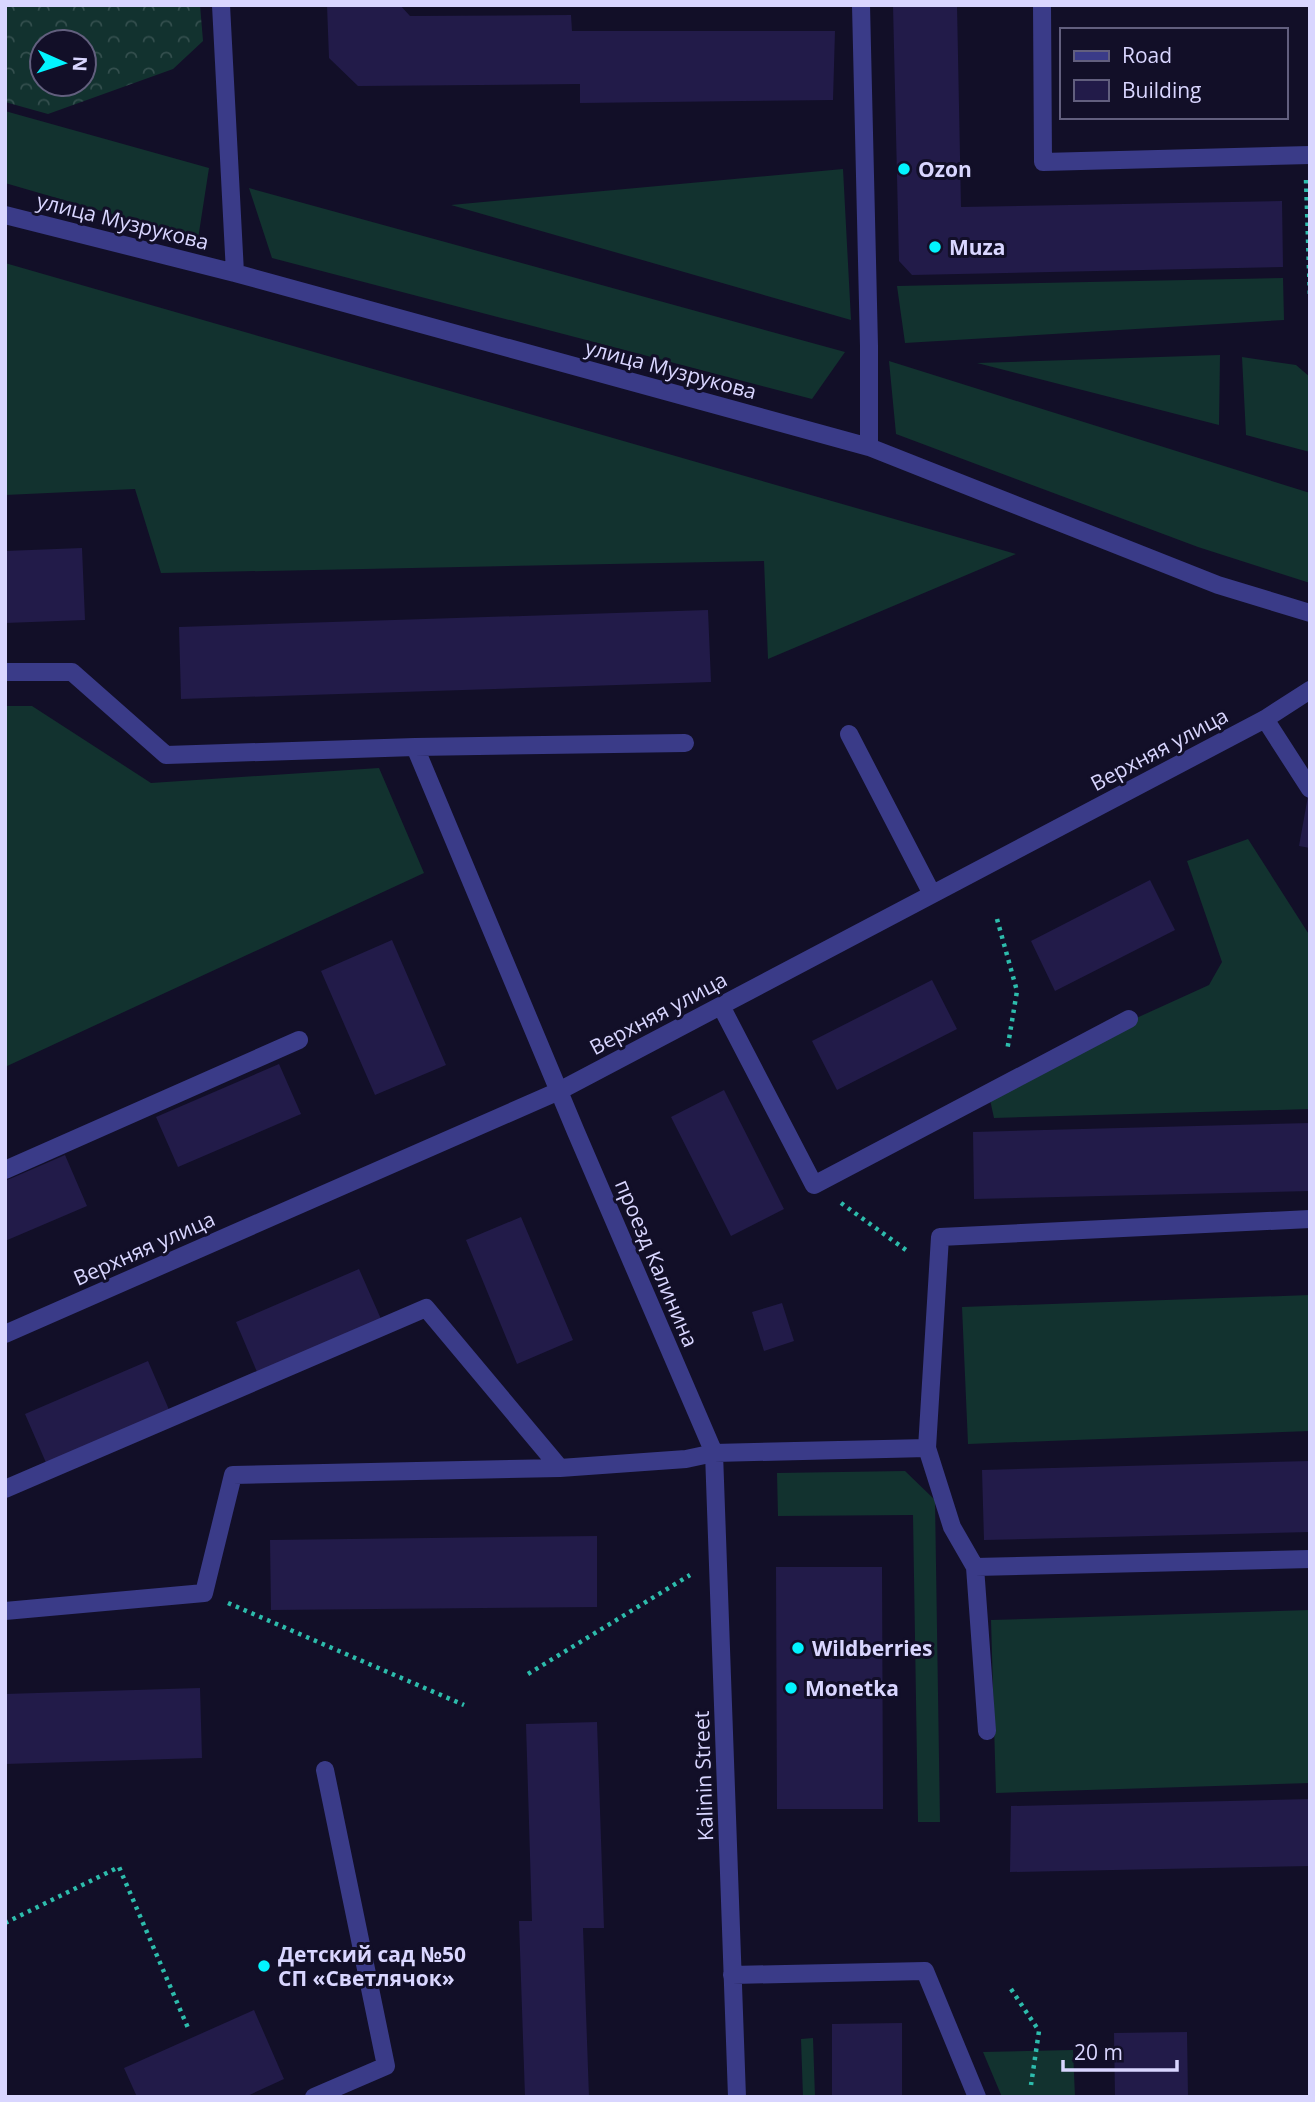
<svg xmlns="http://www.w3.org/2000/svg" width="1315" height="2102" font-family="'Open Sans',sans-serif">
  <defs>
    <pattern id="forest-crowns" width="20" height="18" patternUnits="userSpaceOnUse" patternTransform="scale(1.75)"><rect width="20" height="18" fill="#12322f"/><path d="M2 6a3 3 0 1 1 6 0M12 15a3 3 0 1 1 6 0" fill="none" stroke="#344f4e"/></pattern>
  </defs>
  <rect width="100%" height="100%" fill="#120f28"/>
  <!-- grass -->
  <path fill="#12322f" d="M 5,111 L 209,168 L 198,239 L 5,183 Z
    M 843,169 L 851,320 L 451,205 Z
    M 249,188 L 845,352 L 812,399 L 272,258 Z
    M 5,263 L 1016,554 L 768,659 L 764,561 L 161,573 L 135,489 L 5,495 Z
    M 1283,278 L 1284,320 L 905,343 L 897,286 Z
    M 1220,355 L 1219,425 L 977,363 Z
    M 1242,357 L 1296,365 L 1310,377 L 1310,452 L 1246,435 Z
    M 889,361 L 1310,493 L 1310,583 L 1198,547 L 896,434 Z
    M 5,706 L 32,706 L 151,783 L 379,768 L 424,873 L 5,1067 Z
    M 1248,839 L 1310,936 L 1310,1109 L 994,1118 L 987,1086 L 1209,985 L 1222,962 L 1187,861 Z
    M 1310,1295 L 1310,1431 L 968,1444 L 962,1307 Z
    M 905,1471 L 935,1500 L 940,1822 L 918,1822 L 913,1515 L 778,1516 L 777,1473 Z
    M 1310,1610 L 1310,1783 L 996,1793 L 991,1620 Z
    M 813,2038 L 815,2097 L 803,2097 L 801,2039 Z
    M 1073,2050 L 1075,2097 L 1002,2097 L 983,2052 Z"/>
  <!-- forest -->
  <path fill="url(#forest-crowns)" fill-rule="evenodd" d="M 5,5 L 200,5 L 203,41 L 173,69 L 48,114 L 5,102 ZM 42,42 L 84,42 L 84,84 L 42,84 Z"/>
  <!-- building -->
  <path fill="#221b49" d="M 327,5 L 400,5 L 410,16 L 571,15 L 572,31 L 835,31 L 833,100 L 580,103 L 580,84 L 358,86 L 329,58 Z
    M 893,5 L 957,5 L 961,207 L 1282,201 L 1283,267 L 912,275 L 899,261 Z
    M 82,548 L 85,620 L 5,623 L 5,551 Z
    M 708,610 L 711,682 L 181,699 L 179,627 Z
    M 1308,796 L 1310,796 L 1310,848 L 1299,846 Z
    M 1150,880 L 1175,930 L 1055,991 L 1031,941 Z
    M 392,940 L 446,1065 L 375,1095 L 321,971 Z
    M 932,980 L 957,1029 L 837,1090 L 812,1041 Z
    M 279,1064 L 301,1114 L 178,1167 L 156,1117 Z
    M 724,1090 L 784,1209 L 731,1236 L 671,1117 Z
    M 1310,1123 L 1310,1191 L 974,1199 L 973,1132 Z
    M 65,1155 L 87,1206 L 5,1241 L 5,1181 Z
    M 521,1217 L 573,1340 L 517,1364 L 466,1240 Z
    M 359,1269 L 381,1319 L 257,1372 L 236,1322 Z
    M 782,1303 L 794,1341 L 764,1351 L 752,1312 Z
    M 148,1361 L 170,1412 L 47,1465 L 25,1414 Z
    M 1310,1461 L 1310,1532 L 984,1540 L 982,1470 Z
    M 597,1536 L 597,1607 L 271,1610 L 270,1540 Z
    M 776,1567 L 882,1567 L 883,1809 L 777,1809 Z
    M 200,1688 L 202,1758 L 5,1764 L 5,1694 Z
    M 597,1722 L 604,1928 L 583,1928 L 589,2097 L 525,2097 L 519,1921 L 532,1921 L 526,1724 Z
    M 1310,1799 L 1310,1866 L 1010,1872 L 1011,1806 Z
    M 254,2010 L 284,2079 L 245,2097 L 137,2097 L 124,2068 Z
    M 902,2023 L 902,2097 L 832,2097 L 832,2024 Z
    M 1187,2032 L 1188,2097 L 1115,2097 L 1114,2033 Z"/>
  <g fill="none" stroke-linecap="round" stroke-linejoin="round">
    <!-- path -->
    <path stroke="#2dbcac" stroke-width="4.5" stroke-dasharray="3.5 5" stroke-linecap="butt" d="M 1306,180 L 1310,298
      M 997,919 L 1017,991 L 1007,1051
      M 841,1203 L 906,1250
      M 228,1603 L 464,1705
      M 528,1674 L 690,1575
      M 5,1923 L 119,1867 L 188,2028
      M 1011,1989 L 1039,2031 L 1031,2085"/>
    <!-- minor -->
    <path stroke="#3a3b88" stroke-width="18" d="M 221,5 L 235,273
      M 861,5 L 869,346 L 869,447
      M 1042,5 L 1043,162 L 1310,155
      M 5,215 L 235,273 L 869,447 L 1218,585 L 1310,613
      M 5,672 L 72,672 L 166,755 L 415,747 L 576,1132 L 714,1453 L 737,2097
      M 1265,719 L 1310,789
      M 849,734 L 932,894
      M 415,747 L 685,743
      M 721,1006 L 814,1185 L 1129,1019
      M 5,1170 L 299,1040
      M 5,1334 L 559,1091 L 1265,719 L 1310,690
      M 5,1489 L 426,1308 L 560,1468
      M 975,1567 L 952,1527 L 927,1448 L 940,1237 L 1310,1219
      M 5,1611 L 204,1593 L 233,1475 L 560,1468 L 686,1459 L 714,1453 L 927,1448
      M 987,1731 L 975,1567 L 1310,1559
      M 732,1975 L 925,1971 L 977,2097
      M 314,2097 L 386,2066 L 325,1770"/>
  </g>
  <!-- markers -->
  <g fill="#02f4ff" stroke="#120f28" stroke-width="2.5">
    <circle cx="904" cy="169" r="7"/>
    <circle cx="935" cy="247" r="7"/>
    <circle cx="798" cy="1648" r="7"/>
    <circle cx="791" cy="1688" r="7"/>
    <circle cx="264" cy="1966" r="7"/>
  </g>
  <g text-anchor="middle" dominant-baseline="central" stroke-width="6" stroke-linejoin="round" paint-order="stroke">
    <!-- poi labels -->
    <g font-size="21" font-weight="bold" fill="#d9d6ff" stroke="#120f28" text-anchor="start">
      <text x="918" y="169">Ozon</text>
      <text x="949" y="247">Muza</text>
      <text x="812" y="1648">Wildberries</text>
      <text x="805" y="1688">Monetka</text>
      <text x="278" y="1954">Детский сад №50<tspan x="278" dy="24">СП «Светлячок»</tspan></text>
    </g>
    <!-- street labels -->
    <g font-size="21" fill="#d9d6ff" stroke="#120f28">
      <text transform="translate(123 221) rotate(14)">улица Музрукова</text>
      <text transform="translate(671 369) rotate(15)">улица Музрукова</text>
      <text transform="translate(1159 749) rotate(-28)">Верхняя улица</text>
      <text transform="translate(658 1013) rotate(-28)">Верхняя улица</text>
      <text transform="translate(144 1248) rotate(-24)">Верхняя улица</text>
      <text transform="translate(657 1263) rotate(67)">проезд Калинина</text>
      <text transform="translate(703 1776) rotate(-92)">Kalinin Street</text>
    </g>
  </g>
  <!-- border -->
  <rect width="1315" height="2102" fill="none" stroke="#d9d6ff" stroke-width="14"/>
  <!-- legend -->
  <rect x="1060" y="28" width="228" height="91" fill="#120f28" stroke="#625f7e" stroke-width="2"/>
  <rect x="1074" y="51" width="35" height="10" fill="#3a3b88" stroke="#625f7e" stroke-width="2"/>
  <text x="1122" y="63" font-size="21" fill="#d9d6ff">Road</text>
  <rect x="1074" y="80" width="35" height="21" fill="#221b49" stroke="#625f7e" stroke-width="2"/>
  <text x="1122" y="98" font-size="21" fill="#d9d6ff">Building</text>
  <!-- north arrow -->
  <g transform="translate(63 63) rotate(93)"><circle r="33" fill="#120f28" stroke="#625f7e" stroke-width="2"/>
  <path d="M0-5L12 26L0 18L-12 26Z" fill="#02f4ff"/>
  <text y="-10" font-size="19" font-weight="bold" text-anchor="middle" fill="#d9d6ff">N</text>
  </g>
  <!-- scale -->
  <path d="M1063 2060v10h114v-10" fill="none" stroke="#d9d6ff" stroke-width="3.5"/>
  <text x="1074" y="2060" font-size="21" fill="#d9d6ff" stroke="#120f28" stroke-width="5" paint-order="stroke">20 m</text>
</svg>
